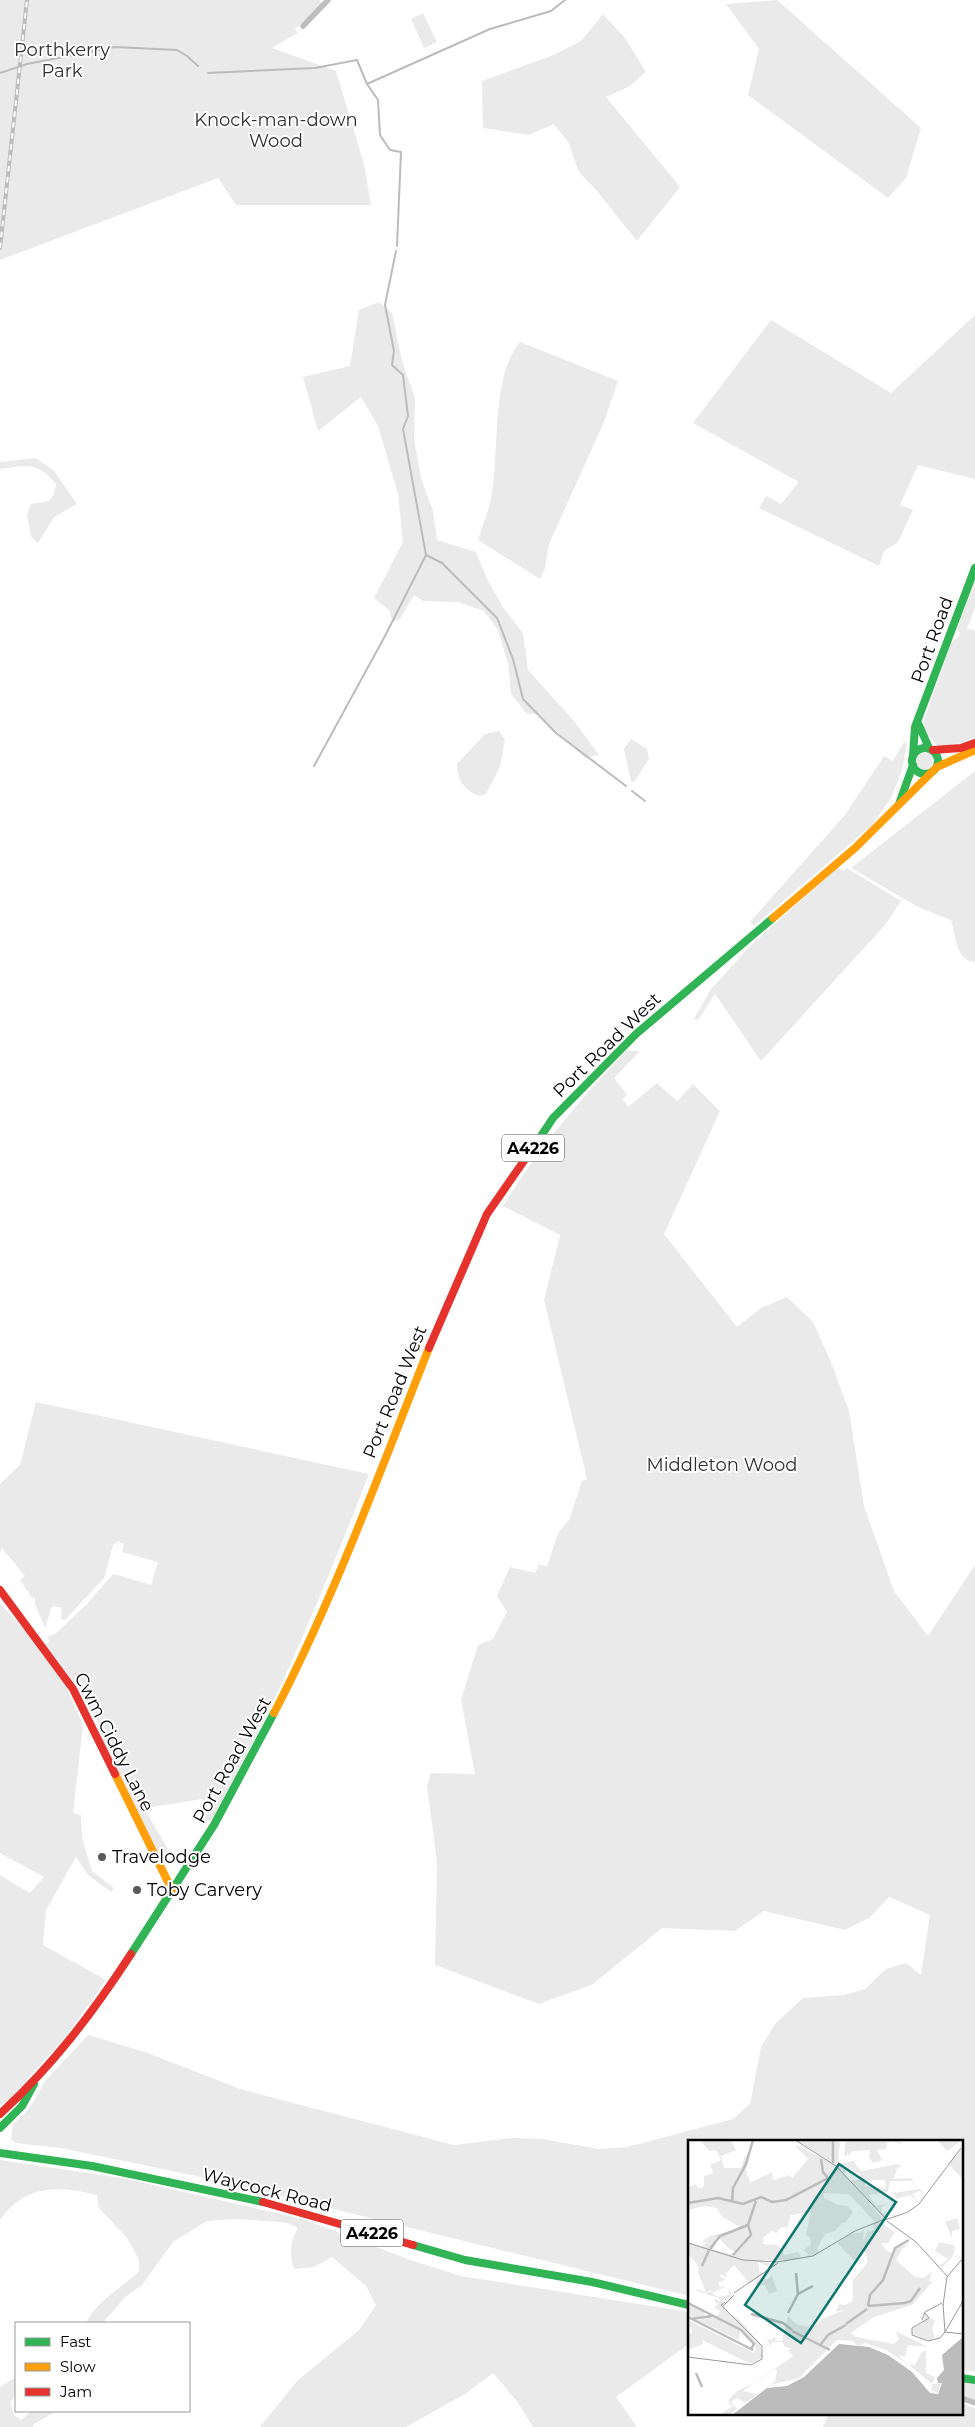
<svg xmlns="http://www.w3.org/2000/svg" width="975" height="2427" font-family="Montserrat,sans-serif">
  <rect width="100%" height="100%" fill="#fff"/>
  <!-- green -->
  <path fill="#eaeaea" d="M 0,0 L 320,0 L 322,4 L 295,29 L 298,33 L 272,48 L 336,71 L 364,164 L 371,205 L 236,205 L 218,178 L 0,260 Z
    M 777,0 L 921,128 L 906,178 L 888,198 L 748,95 L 759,49 L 726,4 Z
    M 423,13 L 437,42 L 424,48 L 411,19 Z
    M 603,14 L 625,38 L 646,72 L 630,86 L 606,97 L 680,187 L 637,241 L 597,191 L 579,172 L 568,142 L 554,124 L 529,135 L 483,128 L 482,81 L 551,56 L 581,41 Z
    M 379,302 L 392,313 L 402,361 L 415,398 L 414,439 L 421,478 L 433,511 L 437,540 L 476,552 L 487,579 L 504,609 L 523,633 L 528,670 L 574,721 L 599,755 L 585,758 L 538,714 L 527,714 L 511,694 L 508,663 L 498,630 L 484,611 L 458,602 L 423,601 L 414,595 L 400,619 L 392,622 L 390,611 L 374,598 L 403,542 L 398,494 L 378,426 L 361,397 L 318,431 L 303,377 L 350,366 L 359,310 Z
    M 975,315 L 975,479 L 918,465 L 900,505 L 913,510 L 898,542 L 884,551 L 879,566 L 759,508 L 766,496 L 781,504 L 799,482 L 693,423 L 771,320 L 891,393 Z
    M 520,342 L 618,381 L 604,422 L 549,544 L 545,568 L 540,579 L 478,540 C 482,526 488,513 491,499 C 500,453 490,377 520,342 Z
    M 36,458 L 54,471 L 77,504 L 54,517 L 38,543 L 31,537 L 27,514 L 31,504 L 49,501 L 54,494 L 56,484 C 37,461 27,465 0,469 L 0,462 Z
    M 975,578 L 975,607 L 967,629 L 975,630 L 975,741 L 938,747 C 931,737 922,733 924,720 L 951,644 L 953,640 L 958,638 L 960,633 L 957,629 Z
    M 499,731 L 505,740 L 500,767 L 486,794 L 478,796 C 463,788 458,781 457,764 L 485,734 Z
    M 631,739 L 647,749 L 649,759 L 634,782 L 631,781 L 624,749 Z
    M 904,742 L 907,744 L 902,770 L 891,798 L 872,825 L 754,926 L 750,922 L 844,816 L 884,756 L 893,761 Z
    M917 761a8 8 0 1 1 16 0a8 8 0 1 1-16 0Z
    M 975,771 L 975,962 C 955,961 956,934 951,920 L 918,907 L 851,868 Z
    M 838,867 L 843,871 L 847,868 L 901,901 L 885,925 L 761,1061 L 715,994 L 698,1020 L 694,1019 L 711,989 L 750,946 Z
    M 626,1051 L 640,1051 L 614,1078 L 627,1095 L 623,1099 L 628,1107 L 657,1083 L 677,1101 L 693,1084 L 720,1111 L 664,1234 L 737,1327 L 761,1308 L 787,1297 L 813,1322 L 832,1364 L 849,1411 L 864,1506 L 894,1591 L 928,1636 L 975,1565 L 975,2371 L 961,2370 L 961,2141 L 689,2141 L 689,2296 L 211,2179 L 61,2148 L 15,2143 L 11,2139 L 13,2124 L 29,2109 L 45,2081 L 88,2035 L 145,2052 L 240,2089 L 454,2145 L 512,2138 L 543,2139 L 599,2149 L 627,2147 L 733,2119 L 750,2104 L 761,2047 L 775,2024 L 803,1998 L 844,1995 L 865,1989 L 886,1969 L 906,1963 L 921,1975 L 930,1915 L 889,1897 L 869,1918 L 845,1930 L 764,1911 L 735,1931 L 662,1928 L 593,1984 L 539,2004 L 435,1965 L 437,1862 L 427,1786 L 431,1773 L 475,1774 L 461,1700 L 478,1645 L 493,1639 L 507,1612 L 497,1596 L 510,1567 L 535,1573 L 539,1564 L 547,1567 L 558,1533 L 569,1520 L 582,1481 L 587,1479 L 544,1300 L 560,1235 L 503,1206 C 538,1149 580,1099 626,1051 Z
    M 36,1402 L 369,1474 C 323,1592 274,1711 211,1822 L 204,1819 L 211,1805 L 202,1799 L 152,1807 L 145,1810 L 168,1849 L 162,1863 L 105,1749 L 97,1721 L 76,1685 L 45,1644 L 49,1642 L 48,1636 L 55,1634 L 87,1604 L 111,1576 L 114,1574 L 151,1585 L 158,1562 L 122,1552 L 124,1544 L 118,1541 L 113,1545 L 104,1578 L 65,1620 L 61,1619 L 62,1608 L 52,1606 L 45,1628 L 35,1604 L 35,1598 L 32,1598 L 20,1580 L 25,1576 L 2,1548 L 0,1553 L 0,1484 L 20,1465 Z
    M 0,1603 L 39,1646 L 64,1682 L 83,1725 L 73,1813 L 81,1815 L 82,1838 L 92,1871 L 114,1888 L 111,1892 L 88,1875 L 76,1857 L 46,1910 L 43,1945 L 106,1980 L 67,2035 L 7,2102 L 0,2105 L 0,1875 L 30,1893 L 44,1877 L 0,1853 Z
    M 0,2160 L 122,2178 L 303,2219 L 413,2261 L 461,2276 L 689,2312 L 689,2344 L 616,2397 L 637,2427 L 533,2427 L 516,2400 L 493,2373 L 465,2394 L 406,2427 L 260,2427 L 297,2381 L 359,2330 L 376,2305 L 366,2286 L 332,2257 L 314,2267 L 294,2269 C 289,2254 290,2241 298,2228 L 288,2223 L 268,2221 L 235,2219 L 207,2221 L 173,2242 L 142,2285 L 124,2298 L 103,2323 L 86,2323 C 98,2299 121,2289 139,2271 L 139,2260 L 127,2238 L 99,2208 L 97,2195 C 59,2185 24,2185 0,2220 Z
    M 16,2377 L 16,2395 L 10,2402 L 14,2415 L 21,2420 L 31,2411 L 57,2411 L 34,2424 L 33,2427 L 0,2427 L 0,2387 Z
    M 961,2381 L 975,2384 L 975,2401 L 961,2396 Z
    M 961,2403 L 975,2408 L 975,2427 L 823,2427 L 829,2413 L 961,2413 Z"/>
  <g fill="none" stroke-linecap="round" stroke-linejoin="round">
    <!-- stream -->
    <path stroke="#bcbcbc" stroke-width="2" d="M 0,73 L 27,64 L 115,47 L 177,50 L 187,56 L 198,66
      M 208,73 L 315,68 L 357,60 L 367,84 L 490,29 L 551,11 L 565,0
      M 367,84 L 378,100 L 380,135 L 390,150 L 401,152 L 397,246
      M 396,251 L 385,305 L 394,351 L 392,365 L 403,375 L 408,416 L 403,429 L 426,555 L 442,563 L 497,618 L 513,659 L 523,699 L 556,733 L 626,786
      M 314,766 L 385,636 L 426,555
      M 632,791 L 645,801"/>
    <!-- street -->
    <path stroke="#bebebe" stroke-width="5.5" d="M 303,26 L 328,0
      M 961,2398 L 975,2403"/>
    <!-- fast -->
    <path stroke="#30b455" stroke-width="8" d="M 918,723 L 929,748
      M912 761a13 13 0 1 1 26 0a13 13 0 1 1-26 0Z
      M 913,755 L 915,727 L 975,568
      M 899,804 L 913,765
      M 537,1142 L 553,1118 L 636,1034 L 773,918
      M 131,1954 L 214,1825 L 274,1713
      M 0,2128 L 22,2106 L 34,2084
      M 0,2153 L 92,2166 L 263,2202
      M 413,2245 L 465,2260 L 592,2282 L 689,2305
      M 961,2378 L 975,2380"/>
    <!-- slow -->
    <path stroke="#ff9f0a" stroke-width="8" d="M 937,767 L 975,750
      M 773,918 L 855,848 L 934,770
      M 274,1713 C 335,1596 380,1471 429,1348
      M 115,1774 L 169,1884 L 174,1889"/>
    <!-- jam -->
    <path stroke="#e5322d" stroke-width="8" d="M 933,750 L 961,748 L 975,743
      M 429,1348 L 487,1214 L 537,1142
      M 0,1590 L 73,1689 L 115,1774
      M 0,2114 C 53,2065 92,2014 131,1954
      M 263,2202 L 413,2245"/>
    <defs>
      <path id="rail" d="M 0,248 L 27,0"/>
    </defs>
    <!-- rail casing -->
    <use href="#rail" stroke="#bdbdbd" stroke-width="4"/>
    <!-- rail -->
    <use href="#rail" stroke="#fff" stroke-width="2" stroke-dasharray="5.5" stroke-linecap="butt"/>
  </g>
  <!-- markers -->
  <g fill="#595959" stroke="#fff" stroke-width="2">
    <circle cx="102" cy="1857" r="5"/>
    <circle cx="137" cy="1890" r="5"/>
  </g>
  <g text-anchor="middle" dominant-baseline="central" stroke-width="4" stroke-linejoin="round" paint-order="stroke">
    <!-- shield labels -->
    <g fill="#fff" stroke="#4c4c4c" stroke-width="1">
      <rect x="502" y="1134.5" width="62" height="27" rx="4"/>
      <rect x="341" y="2219.5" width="62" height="27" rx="4"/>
    </g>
    <g font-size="16" font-weight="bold" fill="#000">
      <text x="533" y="1148">A4226</text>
      <text x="372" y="2233">A4226</text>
    </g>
    <!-- park labels -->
    <g font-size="18" fill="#303030" stroke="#fff">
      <text x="62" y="50">Porthkerry<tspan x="62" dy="21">Park</tspan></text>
      <text x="276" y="120">Knock-man-down<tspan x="276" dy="21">Wood</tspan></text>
      <text x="722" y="1465">Middleton Wood</text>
    </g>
    <!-- street labels -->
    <g font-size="18" fill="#000" stroke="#fff">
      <text transform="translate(932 640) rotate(-70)">Port Road</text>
      <text transform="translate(607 1045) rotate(-44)">Port Road West</text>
      <text transform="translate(395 1392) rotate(-68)">Port Road West</text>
      <text transform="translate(114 1742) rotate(63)">Cwm Ciddy Lane</text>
      <text transform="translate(232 1760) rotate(-61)">Port Road West</text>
      <text transform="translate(267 2190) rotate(14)">Waycock Road</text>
    </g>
    <!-- poi labels -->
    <g font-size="18" fill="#000" stroke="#fff" text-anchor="start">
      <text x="112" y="1857">Travelodge</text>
      <text x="147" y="1890">Toby Carvery</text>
    </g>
  </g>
  <!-- overview -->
  <g transform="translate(688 2140)">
    <rect width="275" height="275" fill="#fff"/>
    <path d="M 12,0 L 42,0 L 48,10 L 33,16 L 36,28 L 53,28 L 57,16 L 63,10 L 58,30 L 62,43 L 84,32 L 85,40 L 102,35 L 104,38 L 120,19 L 106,4 L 145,23 L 108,0 L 152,0 L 150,24 L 170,20 L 166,22 L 173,31 L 210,24 L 214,26 L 209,28 L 206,39 L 225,38 L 223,41 L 237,54 L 232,51 L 224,54 L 231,63 L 222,55 L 208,59 L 206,53 L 231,49 L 222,41 L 202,41 L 200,52 L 181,55 L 188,66 L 199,64 L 193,67 L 194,73 L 203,74 L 197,78 L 162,40 L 171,40 L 172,34 L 162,29 L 156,33 L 152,29 L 195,79 L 187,82 L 161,54 L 136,53 L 136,58 L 150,65 L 160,66 L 165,72 L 157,83 L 155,82 L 147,91 L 137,94 L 129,109 L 131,113 L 118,117 L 120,114 L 115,110 L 123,105 L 122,97 L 118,95 L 123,72 L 103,75 L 99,88 L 93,87 L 89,93 L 83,91 L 75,98 L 75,104 L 88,105 L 94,109 L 96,115 L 110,112 L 113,117 L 91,124 L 99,120 L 69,120 L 88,125 L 78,132 L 81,127 L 70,122 L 72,134 L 76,134 L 62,144 L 46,125 L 37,134 L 40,138 L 33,134 L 32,137 L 38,139 L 30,143 L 32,147 L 28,149 L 16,153 L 15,153 L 9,151 L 7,149 L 18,152 L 10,133 L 11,127 L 0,114 L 0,102 L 14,106 L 18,103 L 14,101 L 22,96 L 54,88 L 33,76 L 29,68 L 16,66 L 0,70 L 1,47 L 8,44 L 10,48 L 16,47 L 16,36 L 25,33 L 22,25 L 33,20 L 28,10 L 21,11 ZM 185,40 L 197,40 L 198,49 L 177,46 L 177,42 ZM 31,98 L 40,108 L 48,112 L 42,114 L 25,109 ZM 158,0 L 210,0 L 215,5 L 205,1 L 199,3 L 198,9 L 189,10 L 194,20 L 185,23 L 181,18 L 182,10 L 164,11 L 161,16 L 159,13 L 159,17 L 156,15 ZM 249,0 L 272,0 L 273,1 L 259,11 ZM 272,10 L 275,10 L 275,39 L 260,24 ZM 269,78 L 272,89 L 264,91 L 264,98 L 257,82 ZM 196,81 L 196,84 L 207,92 L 200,103 L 193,103 L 198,110 L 204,113 L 207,107 L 221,104 L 214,109 L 208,120 L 227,137 L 235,138 L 244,132 L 241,141 L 245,141 L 224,165 L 186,177 L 163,193 L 168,197 L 206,204 L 211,199 L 207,191 L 240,207 L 220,205 L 217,217 L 210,215 L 218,223 L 198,210 L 177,203 L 170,206 L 165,201 L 149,200 L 111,238 L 82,245 L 57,263 L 49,258 L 43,262 L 49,269 L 41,275 L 31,275 L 44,267 L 40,260 L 49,251 L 67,243 L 105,216 L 100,210 L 104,208 L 97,207 L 94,202 L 84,202 L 82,207 L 80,201 L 72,203 L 75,217 L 63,224 L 14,200 L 15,204 L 0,210 L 0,193 L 4,193 L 3,187 L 0,189 L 2,181 L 66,213 L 68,210 L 67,204 L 54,190 L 29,177 L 32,171 L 26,168 L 30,163 L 26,161 L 28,159 L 32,162 L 31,158 L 17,154 L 35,146 L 37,147 L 24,153 L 30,157 L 41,155 L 40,149 L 44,153 L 43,158 L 33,161 L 36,164 L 46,156 L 47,156 L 36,166 L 41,173 L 50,178 L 72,203 L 90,197 L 86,201 L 94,201 L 100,176 L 108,184 L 124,188 L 136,178 L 159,169 L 148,172 L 151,164 L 158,165 L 165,160 L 165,140 L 180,122 L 175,106 L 174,116 L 166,120 L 149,103 L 163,94 L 175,92 L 176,89 L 175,102 L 180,89 L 182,92 L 186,89 L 184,84 ZM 86,229 L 89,230 L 87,242 L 69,254 L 55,251 ZM 251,102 L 266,105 L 267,110 L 263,119 L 254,127 L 251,126 L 260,119 L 247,111 ZM 74,136 L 78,140 L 84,136 L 89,151 L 81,154 L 77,145 L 68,146 L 67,142 ZM 0,164 L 16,172 L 16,176 L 6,178 L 0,175 ZM 237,174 L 247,181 L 244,189 L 247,197 L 241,201 L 224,194 L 224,189 L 235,182 ZM 26,177 L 52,191 L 51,200 L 9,180 ZM 238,210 L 238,233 L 247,237 L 244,244 L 253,243 L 250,252 L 244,251 L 244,244 L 221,225 L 227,225 L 233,213 Z" fill="#eaeaea" fill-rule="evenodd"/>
    <path d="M 275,197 L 275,275 L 44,275 L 79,248 L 99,246 L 116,237 L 151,204 L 181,207 L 200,215 L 224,232 L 242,253 L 250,254 L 254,243 L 250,243 L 249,238 L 256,230 L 254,215 Z" fill="#bcbcbc"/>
    <path fill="none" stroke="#bcbcbc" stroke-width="2.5" d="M 145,23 L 145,0M 44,61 L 45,48 L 58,24 L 65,0M 0,63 L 30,58 L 55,64 L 73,57 L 84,62 L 98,60 L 140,38 L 135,32 L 133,19M 22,109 L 32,96 L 60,85M 45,115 L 63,95 L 60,85 L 68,61M 14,126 L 21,110M 110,154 L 125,146M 0,163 L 53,190 L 66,204 L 63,209M 180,166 L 182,155 L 195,140 L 207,108 L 221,100M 180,166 L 217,163 L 223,161 L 232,148M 100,173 L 110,154 L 108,133M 63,174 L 95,183 L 104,190M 0,177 L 65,210M 3,179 L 24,176M 158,184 L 179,169M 104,191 L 142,210M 133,204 L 140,195 L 158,185M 8,233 L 14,247"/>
    <path fill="none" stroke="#999" stroke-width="1" d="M 107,0 L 148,26 L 198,79M 197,80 L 220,72 L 231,64 L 273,8M 199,81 L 228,102 L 259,136M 0,103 L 55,120 L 89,122M 89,122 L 125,116 L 167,91 L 197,79M 46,153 L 90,123M 255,164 L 257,192 L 275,194M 255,165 L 259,137 L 275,118M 35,166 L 46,155M 237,173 L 241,178 L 224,188 L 224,195 L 240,201 L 252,198 L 257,192M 234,180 L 237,172 L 254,163M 257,192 L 275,161M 0,217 L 63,225 L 74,219 L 74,206 L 33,165 L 37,162"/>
    <path fill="#0f766e" fill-opacity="0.15" stroke="#0f766e" stroke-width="2.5" d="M 151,24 L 208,62 L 113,203 L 57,165 Z"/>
    <rect width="275" height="275" fill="none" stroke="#000" stroke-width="2.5"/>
  </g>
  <!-- legend -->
  <rect x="15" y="2322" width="175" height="90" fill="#ffffff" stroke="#999999"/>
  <rect x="25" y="2338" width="25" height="8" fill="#30b455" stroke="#999999"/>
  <text x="60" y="2347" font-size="15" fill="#000000">Fast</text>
  <rect x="25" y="2363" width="25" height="8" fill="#ff9f0a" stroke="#999999"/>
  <text x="60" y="2372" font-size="15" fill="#000000">Slow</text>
  <rect x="25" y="2388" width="25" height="8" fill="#e5322d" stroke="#999999"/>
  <text x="60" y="2397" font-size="15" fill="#000000">Jam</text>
</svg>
